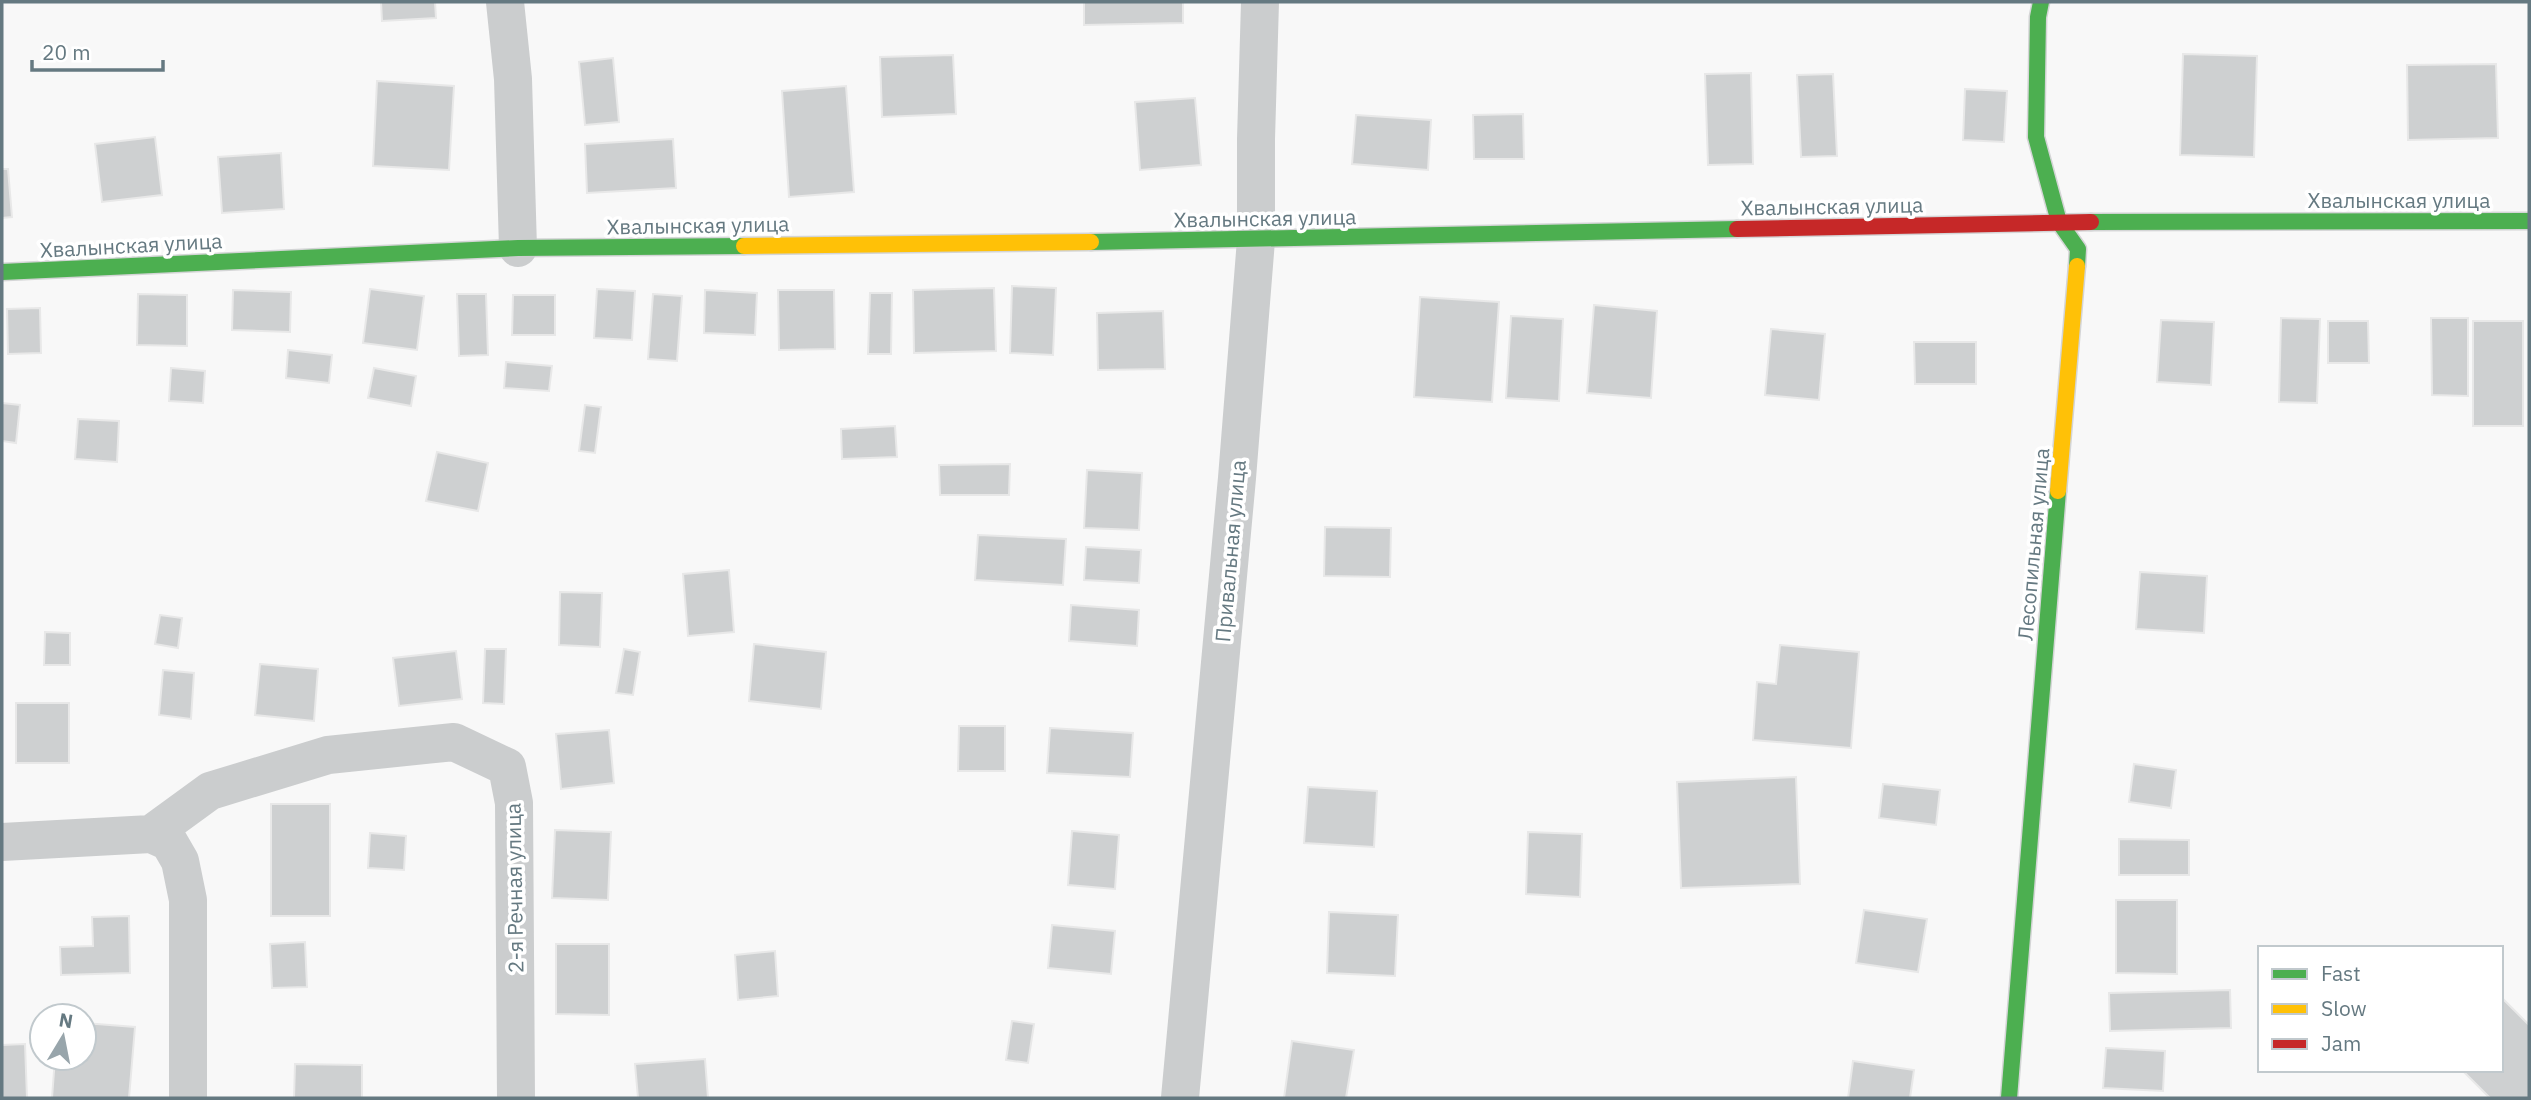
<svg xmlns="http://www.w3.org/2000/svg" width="2531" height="1100" font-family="'IBM Plex Sans',sans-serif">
  <rect width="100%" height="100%" fill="#f8f8f8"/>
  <!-- building -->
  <path fill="#ced0d1" stroke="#e8e8e8" stroke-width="2" d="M 381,2 L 435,2 L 436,18 L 382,21 Z
    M 1084,2 L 1183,2 L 1183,23 L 1084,25 Z
    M 2183,54 L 2257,56 L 2254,157 L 2180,155 Z
    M 953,55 L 956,114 L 882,117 L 880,57 Z
    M 613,58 L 619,122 L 585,125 L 579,62 Z
    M 2496,64 L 2498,138 L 2408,140 L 2407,65 Z
    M 1751,73 L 1753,164 L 1708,165 L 1705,74 Z
    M 1833,74 L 1837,156 L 1801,157 L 1797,75 Z
    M 377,81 L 454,86 L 449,170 L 373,166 Z
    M 846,86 L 854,192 L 789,197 L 782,91 Z
    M 1965,89 L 2007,91 L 2004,142 L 1963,140 Z
    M 1195,98 L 1201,165 L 1140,170 L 1135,102 Z
    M 1523,114 L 1524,159 L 1474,159 L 1473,115 Z
    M 1356,115 L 1431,120 L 1428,170 L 1352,164 Z
    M 155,137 L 162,195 L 102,202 L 95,144 Z
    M 673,139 L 676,188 L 587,193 L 585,144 Z
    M 281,153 L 284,209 L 222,213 L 218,157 Z
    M 2,169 L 8,169 L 12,217 L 2,218 Z
    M 1012,286 L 1056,288 L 1053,355 L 1010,353 Z
    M 994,288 L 996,351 L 914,353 L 913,290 Z
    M 370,289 L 424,296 L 417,350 L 363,343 Z
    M 597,289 L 635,291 L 632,340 L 594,338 Z
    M 233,290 L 291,292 L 290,332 L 232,330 Z
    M 705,290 L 757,293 L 755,335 L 704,333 Z
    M 778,290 L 834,290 L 835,349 L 779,350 Z
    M 870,293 L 892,293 L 891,354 L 868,354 Z
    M 138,294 L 187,295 L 187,346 L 137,345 Z
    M 457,294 L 486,294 L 488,355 L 459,356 Z
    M 653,294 L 682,296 L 677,361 L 648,359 Z
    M 513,295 L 555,295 L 555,335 L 512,335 Z
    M 1420,297 L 1499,302 L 1492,402 L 1414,397 Z
    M 1594,305 L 1657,311 L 1651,398 L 1587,393 Z
    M 40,308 L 41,353 L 8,354 L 7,309 Z
    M 1163,311 L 1165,369 L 1098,370 L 1097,313 Z
    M 1511,316 L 1563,319 L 1559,401 L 1506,398 Z
    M 2281,318 L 2320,319 L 2317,403 L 2279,402 Z
    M 2431,318 L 2468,318 L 2468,396 L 2432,395 Z
    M 2161,320 L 2214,322 L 2211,385 L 2157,382 Z
    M 2328,321 L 2368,321 L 2369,363 L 2328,363 Z
    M 2473,321 L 2523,321 L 2523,426 L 2473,426 Z
    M 1771,329 L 1825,334 L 1819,400 L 1765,395 Z
    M 1914,342 L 1976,342 L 1976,384 L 1915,384 Z
    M 288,350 L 332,355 L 329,383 L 286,378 Z
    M 506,362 L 552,366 L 549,391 L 504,388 Z
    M 171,368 L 205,371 L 203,403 L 169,401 Z
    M 374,368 L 416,376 L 411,406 L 368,398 Z
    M 2,403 L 20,405 L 16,443 L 2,441 Z
    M 585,405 L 601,407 L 595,453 L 579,451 Z
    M 78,419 L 119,421 L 117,462 L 75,459 Z
    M 895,426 L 897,457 L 842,459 L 841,429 Z
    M 437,452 L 488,463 L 478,511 L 426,501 Z
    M 1010,464 L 1009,495 L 940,495 L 939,465 Z
    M 1087,470 L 1142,473 L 1139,530 L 1084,528 Z
    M 1325,527 L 1391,528 L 1390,577 L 1324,576 Z
    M 978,535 L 1066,539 L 1063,585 L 975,580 Z
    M 1086,547 L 1141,550 L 1139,583 L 1084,580 Z
    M 729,570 L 734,632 L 688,636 L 683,574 Z
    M 2140,572 L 2207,576 L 2204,633 L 2136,629 Z
    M 560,592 L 602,593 L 600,647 L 559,645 Z
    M 1071,605 L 1139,610 L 1137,646 L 1069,641 Z
    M 160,615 L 182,618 L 178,648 L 155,644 Z
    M 45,632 L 70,633 L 70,665 L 44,665 Z
    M 754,644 L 826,652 L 821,709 L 749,701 Z
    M 1780,645 L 1859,652 L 1851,748 L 1753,740 L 1757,682 L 1776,684 Z
    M 485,649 L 506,649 L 504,704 L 483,703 Z
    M 624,649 L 640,652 L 633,695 L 616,693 Z
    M 456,651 L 462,699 L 399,706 L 393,658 Z
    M 260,664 L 318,669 L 314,721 L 255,715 Z
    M 163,670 L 194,673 L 191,719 L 159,715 Z
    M 16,703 L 69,703 L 69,763 L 16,763 Z
    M 959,726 L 1005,726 L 1005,771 L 958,771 Z
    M 1050,728 L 1133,733 L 1130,777 L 1047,773 Z
    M 609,730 L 614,783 L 561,789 L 556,734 Z
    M 2134,764 L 2176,770 L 2171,808 L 2129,802 Z
    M 1796,777 L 1800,884 L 1681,888 L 1677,782 Z
    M 1883,784 L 1940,790 L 1936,825 L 1879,818 Z
    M 1308,787 L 1377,791 L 1374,847 L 1304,843 Z
    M 271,804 L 330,804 L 330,916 L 271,916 Z
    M 555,830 L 611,832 L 608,900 L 552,898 Z
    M 1072,831 L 1119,835 L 1115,889 L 1068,885 Z
    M 1528,832 L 1582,834 L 1580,897 L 1526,894 Z
    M 370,833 L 406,836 L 404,870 L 368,868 Z
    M 2119,839 L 2189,840 L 2189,875 L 2119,875 Z
    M 2116,900 L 2177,900 L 2177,974 L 2116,973 Z
    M 1864,910 L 1927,919 L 1918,972 L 1856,963 Z
    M 1329,912 L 1398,915 L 1395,976 L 1327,973 Z
    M 129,916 L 130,973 L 61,975 L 60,947 L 93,946 L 92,917 Z
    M 1052,925 L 1115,931 L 1111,974 L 1048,968 Z
    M 305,942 L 307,987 L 272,988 L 270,944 Z
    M 556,944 L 609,944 L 609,1015 L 556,1014 Z
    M 775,951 L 778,996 L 738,1000 L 735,955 Z
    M 2230,990 L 2231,1028 L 2110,1031 L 2109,993 Z
    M 2502,998 L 2529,1025 L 2529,1098 L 2490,1098 L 2462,1070 L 2501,1070 Z
    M 1012,1021 L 1034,1024 L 1028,1063 L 1006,1060 Z
    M 84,1023 L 135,1027 L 129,1098 L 52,1098 L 55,1058 L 84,1058 Z
    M 1292,1041 L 1354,1050 L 1346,1098 L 1284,1098 Z
    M 25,1044 L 27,1098 L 2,1098 L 2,1045 Z
    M 2106,1048 L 2165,1051 L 2163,1091 L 2103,1088 Z
    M 705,1059 L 708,1098 L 638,1098 L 635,1064 Z
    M 1853,1061 L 1914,1070 L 1910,1098 L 1848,1098 Z
    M 295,1064 L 362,1065 L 362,1098 L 294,1098 Z"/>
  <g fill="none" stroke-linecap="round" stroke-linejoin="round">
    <defs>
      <path id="fast" d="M 2041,2 L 2038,17 L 2036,137 L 2059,222 L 2078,249 L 2077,266
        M 2091,222 L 2529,221
        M 1091,242 L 1737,229
        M 2,272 L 518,248 L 744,246
        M 2009,1098 L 2058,491"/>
      <path id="slow" d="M 744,246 L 1091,242
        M 2058,491 L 2077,266"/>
      <path id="jam" d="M 1737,229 L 2091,222"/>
    </defs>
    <!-- fast casing -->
    <use href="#fast" stroke="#d4d5d6" stroke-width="19"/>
    <!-- slow casing -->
    <use href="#slow" stroke="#d4d5d6" stroke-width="19"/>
    <!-- jam casing -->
    <use href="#jam" stroke="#d4d5d6" stroke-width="19"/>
    <!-- street -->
    <path stroke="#cbcdce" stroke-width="38" d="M 505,2 L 513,79 L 518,248
      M 151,834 L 210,791 L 328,755 L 454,742 L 507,767 L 514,803 L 516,1098
      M 2,842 L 151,834 L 169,842 L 180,861 L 188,900 L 188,1098
      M 1180,1098 L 1237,478 L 1256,240 L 1256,139 L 1260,2"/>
    <!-- fast -->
    <use href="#fast" stroke="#4caf50" stroke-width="16"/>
    <!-- slow -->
    <use href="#slow" stroke="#ffc107" stroke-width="16"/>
    <!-- jam -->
    <use href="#jam" stroke="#c62828" stroke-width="16"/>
  </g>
  <g text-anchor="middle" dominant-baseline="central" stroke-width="7" stroke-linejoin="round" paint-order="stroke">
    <!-- street labels -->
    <g font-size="21" fill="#657981" stroke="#fff">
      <text x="2399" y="200">Хвалынская улица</text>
      <text transform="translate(1832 206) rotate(-1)">Хвалынская улица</text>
      <text transform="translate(1265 218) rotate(-1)">Хвалынская улица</text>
      <text transform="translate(698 225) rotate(-1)">Хвалынская улица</text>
      <text transform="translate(131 245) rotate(-3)">Хвалынская улица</text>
      <text transform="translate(2033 544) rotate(-85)">Лесопильная улица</text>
      <text transform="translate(1230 551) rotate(-85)">Привальная улица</text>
      <text transform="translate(514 888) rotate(-91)">2-я Речная улица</text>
    </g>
  </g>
  <!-- border -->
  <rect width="2531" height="1100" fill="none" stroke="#657981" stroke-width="7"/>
  <!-- legend -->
  <rect x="2258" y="946" width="245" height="126" fill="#ffffff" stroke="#c1c9cd" stroke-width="2"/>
  <rect x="2272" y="969" width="35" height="10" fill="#4caf50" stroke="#c1c9cd" stroke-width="2"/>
  <text x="2321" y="981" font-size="21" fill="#657981">Fast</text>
  <rect x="2272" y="1004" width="35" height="10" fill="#ffc107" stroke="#c1c9cd" stroke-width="2"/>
  <text x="2321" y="1016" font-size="21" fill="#657981">Slow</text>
  <rect x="2272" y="1039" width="35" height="10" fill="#c62828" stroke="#c1c9cd" stroke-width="2"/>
  <text x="2321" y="1051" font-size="21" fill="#657981">Jam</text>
  <!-- north arrow -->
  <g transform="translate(63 1037) rotate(10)"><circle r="33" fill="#ffffff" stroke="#c1c9cd" stroke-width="2"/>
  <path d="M0-5L12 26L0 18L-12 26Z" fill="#98a5ab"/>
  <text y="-10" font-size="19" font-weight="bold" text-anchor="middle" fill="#657981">N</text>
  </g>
  <!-- scale -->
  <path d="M32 60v10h131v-10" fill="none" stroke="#657981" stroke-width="3.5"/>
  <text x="42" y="60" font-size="21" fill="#657981" stroke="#ffffff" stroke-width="5" paint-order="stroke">20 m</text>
</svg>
